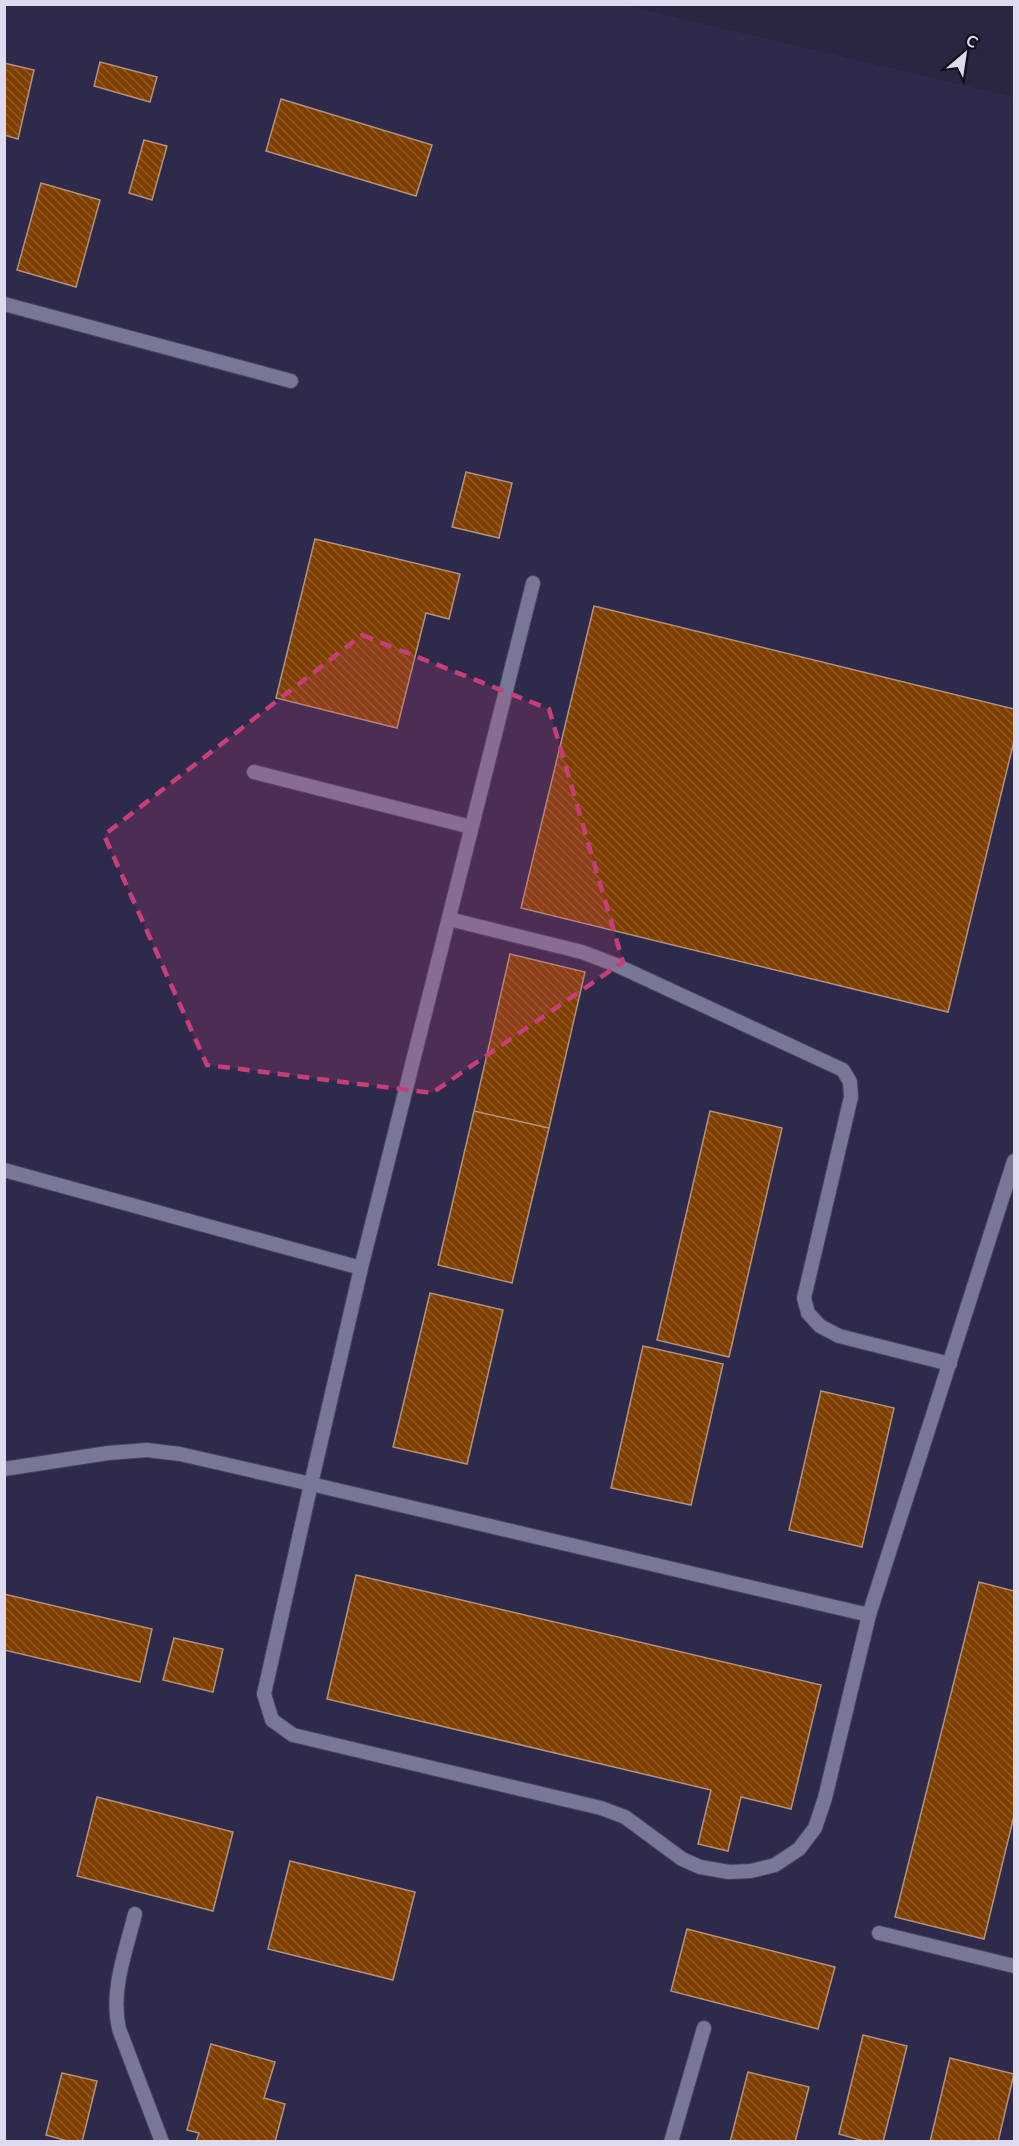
<svg xmlns="http://www.w3.org/2000/svg" width="1019" height="2146" font-family="Mulish,sans-serif">
  <defs>
    <pattern id="building-back-hatch" width="6" height="6" patternUnits="userSpaceOnUse" patternTransform="scale(1.5)"><rect width="6" height="6" fill="#7f3f00"/><path d="M-1 5l2 2M0 0l6 6M5-1l2 2" fill="none" stroke="#915a26"/></pattern>
  </defs>
  <rect width="100%" height="100%" fill="#282641"/>
  <!-- built -->
  <path fill="#2d2a4c" d="M 5,5 L 624,5 L 1014,97 L 1014,2141 L 5,2142 Z"/>
  <!-- building -->
  <path fill="url(#building-back-hatch)" stroke="#b2927c" stroke-width="1.5" d="M 100,62 L 157,77 L 150,102 L 94,86 Z
    M 4,63 L 34,70 L 18,139 L 4,135 Z
    M 281,99 L 432,145 L 416,196 L 266,151 Z
    M 144,140 L 167,146 L 152,200 L 129,193 Z
    M 41,183 L 100,200 L 76,287 L 17,270 Z
    M 466,472 L 512,483 L 499,538 L 452,527 Z
    M 315,539 L 460,574 L 449,619 L 426,613 L 397,728 L 276,698 Z
    M 594,606 L 1014,709 L 1014,741 L 948,1012 L 521,908 Z
    M 510,954 L 585,972 L 549,1128 L 474,1111 Z
    M 474,1111 L 549,1128 L 512,1283 L 438,1265 Z
    M 710,1111 L 782,1128 L 729,1357 L 657,1340 Z
    M 430,1293 L 503,1310 L 467,1464 L 393,1447 Z
    M 643,1346 L 723,1364 L 691,1505 L 611,1488 Z
    M 821,1391 L 894,1408 L 862,1547 L 789,1530 Z
    M 356,1575 L 821,1685 L 791,1809 L 741,1797 L 728,1851 L 698,1844 L 711,1790 L 327,1699 Z
    M 979,1582 L 1014,1591 L 1014,1816 L 984,1939 L 895,1917 Z
    M 4,1594 L 152,1629 L 140,1682 L 4,1650 Z
    M 174,1638 L 223,1649 L 213,1692 L 163,1680 Z
    M 97,1797 L 233,1832 L 213,1911 L 77,1876 Z
    M 290,1861 L 415,1892 L 393,1980 L 268,1949 Z
    M 687,1929 L 835,1967 L 818,2029 L 671,1991 Z
    M 863,2035 L 907,2046 L 883,2142 L 867,2142 L 839,2134 Z
    M 211,2044 L 275,2062 L 264,2098 L 285,2104 L 275,2142 L 196,2142 L 199,2133 L 187,2130 Z
    M 950,2058 L 1014,2074 L 998,2142 L 930,2142 Z
    M 748,2072 L 809,2087 L 795,2142 L 730,2142 Z
    M 62,2073 L 97,2081 L 82,2142 L 71,2142 L 46,2135 Z"/>
  <g fill="none" stroke-linecap="round" stroke-linejoin="round">
    <defs>
      <path id="lane" d="M 4,304 L 291,381
        M 254,772 L 471,827
        M 449,919 L 582,952 L 616,965 L 843,1070 L 850,1082 L 851,1097 L 804,1298 L 808,1313 L 820,1326 L 839,1336 L 950,1364
        M 4,1170 L 361,1268 L 533,583
        M 4,1469 L 108,1453 L 147,1450 L 180,1454 L 311,1484 L 361,1268
        M 869,1615 L 311,1484 L 264,1694 L 272,1720 L 293,1735 L 601,1808 L 625,1817 L 682,1859 L 700,1867 L 729,1872 L 751,1871 L 775,1865 L 799,1849 L 815,1828 L 825,1798 L 869,1615 L 1014,1161
        M 135,1914 C 126,1951 110,1991 119,2029 L 162,2142
        M 879,1933 L 1014,1966
        M 671,2142 L 704,2028"/>
    </defs>
    <!-- lane casing -->
    <use href="#lane" stroke="#46445b" stroke-width="16"/>
    <!-- lane -->
    <use href="#lane" stroke="#787798" stroke-width="14"/>
  </g>
  <!-- marked area -->
  <path fill="#c73f78" fill-opacity="0.2" stroke="#c73f78" stroke-width="4.5" stroke-dasharray="12 8" stroke-linejoin="round" d="M 362,635 L 549,709 L 623,962 L 432,1093 L 207,1065 L 104,835 Z"/>
  <!-- border -->
  <rect width="1019" height="2146" fill="none" stroke="#dcdcee" stroke-width="12"/>
  <!-- north arrow -->
  <g transform="translate(965 54) rotate(29)" stroke="#11111d" stroke-width="4.5" paint-order="stroke">
  <path d="M0-4.5L10 22L0 15L-10 22Z" fill="#dcdcee"/>
  <text y="-9" font-size="16" font-weight="bold" text-anchor="middle" fill="#dcdcee">С</text>
  </g>
</svg>
